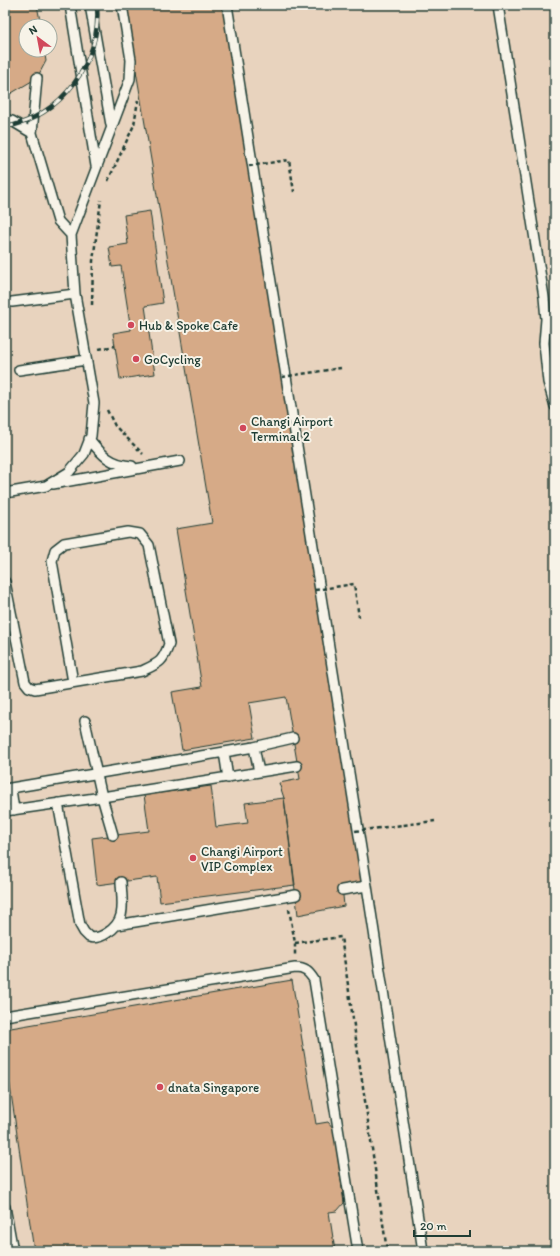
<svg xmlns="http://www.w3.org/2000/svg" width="560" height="1256" font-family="Itim,sans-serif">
  <rect width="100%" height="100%" fill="#f0e4d5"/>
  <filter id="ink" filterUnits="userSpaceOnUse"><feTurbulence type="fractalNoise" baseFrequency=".025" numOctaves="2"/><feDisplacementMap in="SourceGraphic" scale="8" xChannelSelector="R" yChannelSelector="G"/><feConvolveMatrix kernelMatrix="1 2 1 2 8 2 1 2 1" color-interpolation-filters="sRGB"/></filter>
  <g filter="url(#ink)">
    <!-- built -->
    <path fill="#e8d3be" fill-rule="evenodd" d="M 5,5 L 555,5 L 555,1251 L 5,1251 ZM 26,26 L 50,26 L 50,50 L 26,50 Z"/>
    <!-- building -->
    <path fill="#d6aa87" stroke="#1f3d34" d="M 5,5 L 37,5 L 41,26 L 26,26 L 26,50 L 44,50 L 46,61 L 37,78 L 10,94 L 5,95 L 5,33 L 7,33 L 5,17 Z
      M 125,5 L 223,5 L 315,590 L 363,882 L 342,885 L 344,906 L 298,915 L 284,798 L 279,783 L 300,779 L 286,697 L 249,703 L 255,738 L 182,750 L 172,692 L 202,687 L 176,529 L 212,523 Z
      M 150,211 L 163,303 L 145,306 L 155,374 L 120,379 L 113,333 L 131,330 L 121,266 L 112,267 L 109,247 L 128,244 L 124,215 Z
      M 211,786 L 216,827 L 248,823 L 245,803 L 284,798 L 295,885 L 160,902 L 157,877 L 97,885 L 92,838 L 149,831 L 144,795 Z
      M 292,980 L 316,1124 L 328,1122 L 334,1129 L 344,1203 L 337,1211 L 329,1212 L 335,1251 L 34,1251 L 5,1052 L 5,1029 Z"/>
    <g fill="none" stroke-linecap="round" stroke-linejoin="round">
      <defs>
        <path id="service" d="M 70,5 L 96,166
          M 90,5 L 111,125
          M 227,5 L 367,886 L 423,1251
          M 498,5 L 544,297 L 546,319 L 544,343 L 546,363 L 548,382 L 555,406
          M 5,119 L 12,121 L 32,133 L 58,221 L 71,235
          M 32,133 L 37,78
          M 12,302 L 75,294
          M 19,370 L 86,360
          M 89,439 C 102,455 111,465 132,466
          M 53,484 L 180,461
          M 5,493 L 46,486 L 69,472 L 84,454 L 91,436 L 94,403 L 75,294 L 71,235 L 130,79 L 131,60 L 122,5
          M 5,582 L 25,682 L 29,687 L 35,689 L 142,671 C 159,663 163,662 169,644 L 149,545 L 140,534 L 128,532 L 64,543 L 55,550 L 52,561 L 73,682
          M 85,721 L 102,797 L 113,835
          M 254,747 L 259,772
          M 224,752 L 228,778
          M 5,789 L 254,747 L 293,738
          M 11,789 L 14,810
          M 58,803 L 80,925 L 84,932 L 89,937 C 96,939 101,937 107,933 C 127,921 122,903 121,882
          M 5,811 L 102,797 L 297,766
          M 342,890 L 367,886
          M 117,925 L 296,895
          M 5,1016 L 295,968 C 305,968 309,972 314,980 L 358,1251
          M 5,1207 L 13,1251"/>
      </defs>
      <!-- service casing -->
      <use href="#service" stroke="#1f3d34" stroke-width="12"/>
      <!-- path -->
      <path stroke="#1f3d34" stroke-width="2.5" stroke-dasharray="4 3" stroke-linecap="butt" d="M 108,181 L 134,125 L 138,100
        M 92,305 L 93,261 L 101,200
        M 99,349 L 115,346
        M 107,410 L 115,426 L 143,454
        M 289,909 L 295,943 L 295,955
        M 295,943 L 341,937 L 387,1251"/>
      <!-- service -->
      <use href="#service" stroke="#f7f3e8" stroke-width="9"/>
      <defs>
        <path id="rail" d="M 5,127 C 61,118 102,61 97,5"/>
      </defs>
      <!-- rail casing -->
      <use href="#rail" stroke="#1f3d34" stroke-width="4.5"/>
      <!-- rail -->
      <use href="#rail" stroke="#f7f3e8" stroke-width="3" stroke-dasharray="9" stroke-linecap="butt"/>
      <!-- path-bridge -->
      <path stroke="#1f3d34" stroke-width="2.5" stroke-dasharray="4 3" stroke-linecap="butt" d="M 249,166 L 289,160 L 294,192
        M 282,377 L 341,368
        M 315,590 L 354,584 L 359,617
        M 355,831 L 435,821"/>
    </g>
  </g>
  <!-- markers -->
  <g fill="#d1495b" stroke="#f7f3e8" stroke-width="1.5">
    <circle cx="131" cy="325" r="4"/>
    <circle cx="136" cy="359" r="4"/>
    <circle cx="243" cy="428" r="4"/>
    <circle cx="193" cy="858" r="4"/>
    <circle cx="160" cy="1087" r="4"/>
  </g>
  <g text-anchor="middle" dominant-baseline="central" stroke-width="4" stroke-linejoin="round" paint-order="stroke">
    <!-- poi labels -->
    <g font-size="13" fill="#1f3d34" stroke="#f7f3e8" text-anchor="start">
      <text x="139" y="325">Hub &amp; Spoke Cafe</text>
      <text x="144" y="359">GoCycling</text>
      <text x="251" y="421">Changi Airport<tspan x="251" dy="15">Terminal 2</tspan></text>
      <text x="201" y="851">Changi Airport<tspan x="201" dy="15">VIP Complex</tspan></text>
      <text x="168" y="1087">dnata Singapore</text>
    </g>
  </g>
  <!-- margin -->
  <rect width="560" height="1256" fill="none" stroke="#f7f3e8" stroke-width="20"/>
  <rect x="10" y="10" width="540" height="1236" fill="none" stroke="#1f3d34" stroke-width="1.5" filter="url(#ink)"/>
  <!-- north arrow -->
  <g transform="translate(38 38) rotate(328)"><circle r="19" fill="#f7f3e8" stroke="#a1aaa0"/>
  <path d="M0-3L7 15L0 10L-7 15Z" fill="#d1495b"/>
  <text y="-6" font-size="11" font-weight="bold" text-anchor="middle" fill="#1f3d34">N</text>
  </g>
  <!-- scale -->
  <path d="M414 1230v6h56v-6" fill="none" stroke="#1f3d34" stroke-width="2"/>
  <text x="420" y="1230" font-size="12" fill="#1f3d34" stroke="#f7f3e8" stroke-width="3" paint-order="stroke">20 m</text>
</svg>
